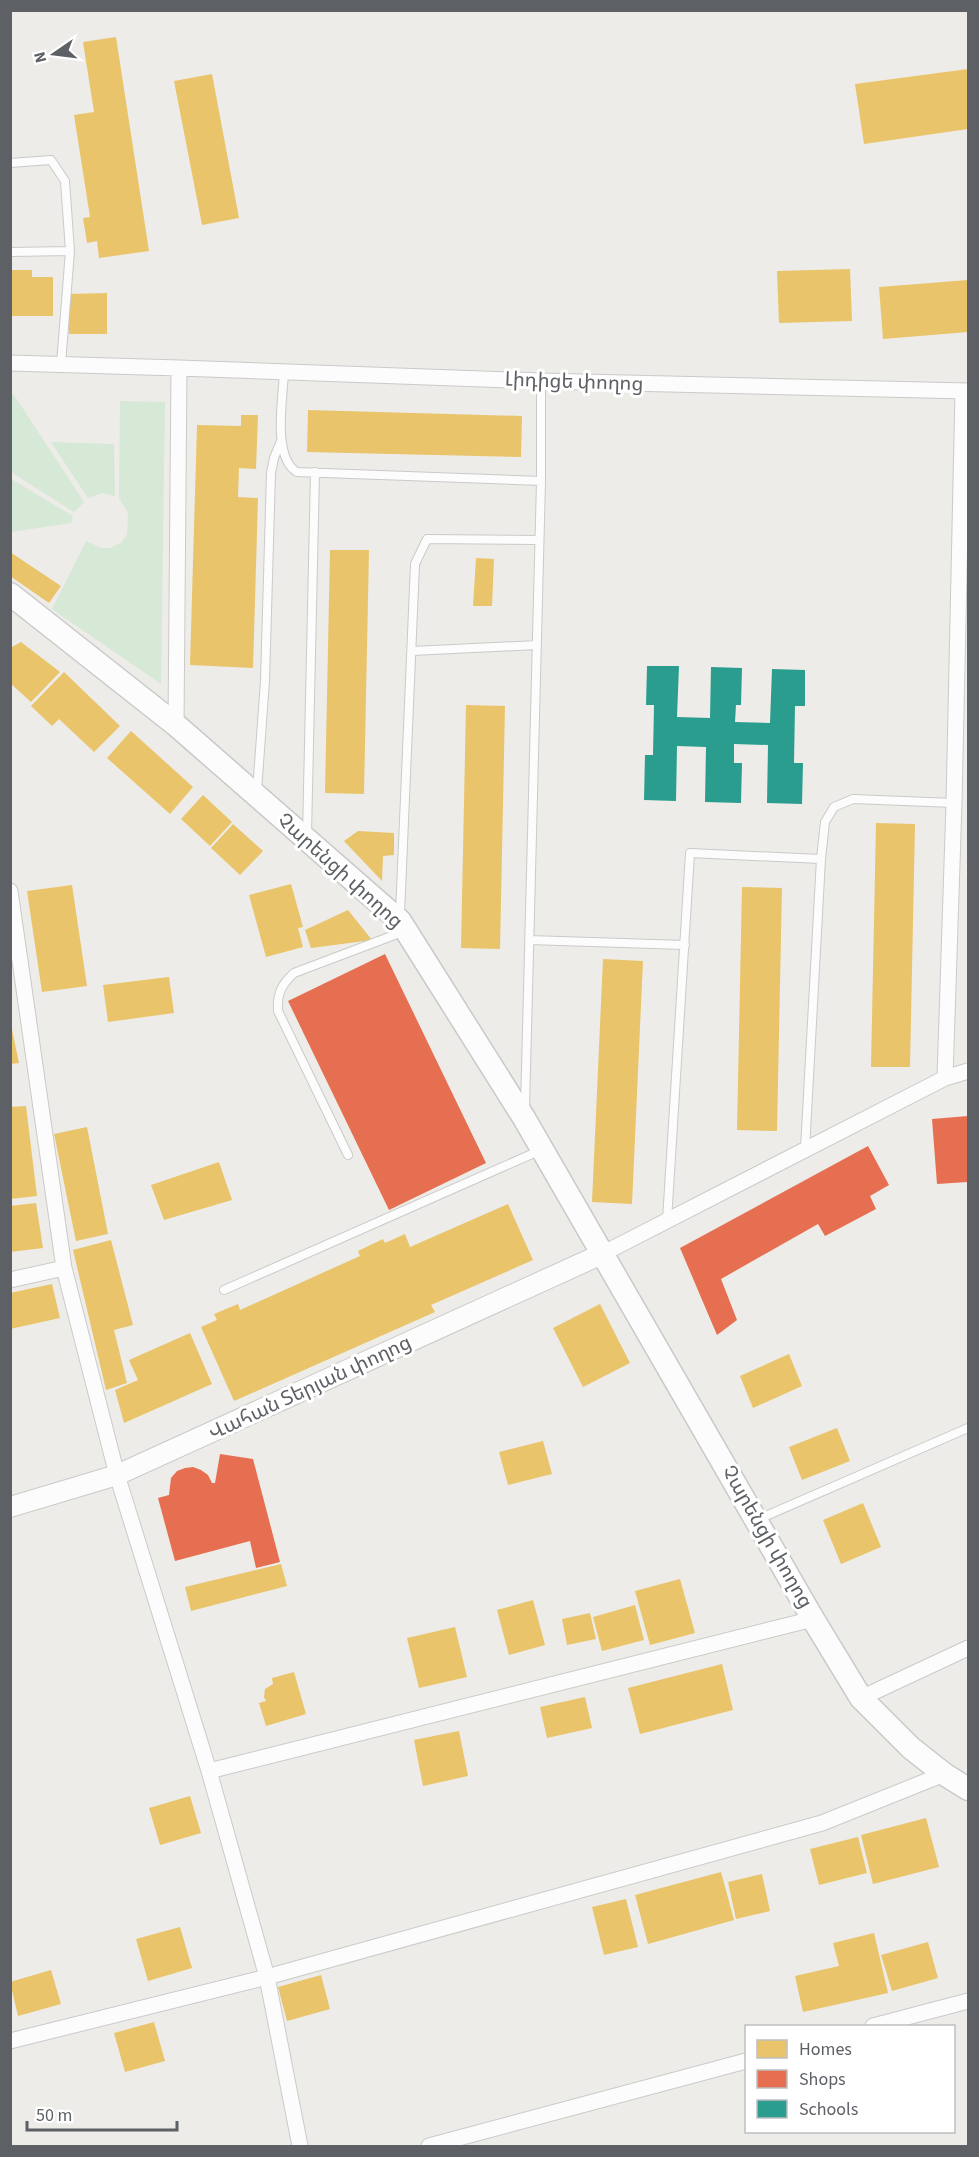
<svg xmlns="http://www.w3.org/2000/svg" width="979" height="2157" font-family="'Source Sans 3','Noto Sans Armenian',sans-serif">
  <rect width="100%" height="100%" fill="#edece8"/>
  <!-- green -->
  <path fill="#d6e8d6" d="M 11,395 L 14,395 L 84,502 L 74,512 L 11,472 Z
    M 120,401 L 165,402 L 161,684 L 52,609 L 86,541 L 101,548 L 110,548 L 122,542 L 127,534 L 128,513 L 119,498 Z
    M 51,442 L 114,444 L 115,496 L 102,493 L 88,498 Z
    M 11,479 L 73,516 L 71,523 L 11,532 Z"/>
  <!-- homes -->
  <path fill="#e9c46a" d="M 116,37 L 149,251 L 99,258 L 97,241 L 87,243 L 83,218 L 90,217 L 74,115 L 94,112 L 83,42 Z
    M 968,69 L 968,129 L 864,144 L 855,84 Z
    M 212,74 L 239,218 L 202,225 L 174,81 Z
    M 850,269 L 852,321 L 779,323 L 777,271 Z
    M 10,270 L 32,270 L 32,277 L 53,277 L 53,316 L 10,316 Z
    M 968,280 L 968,332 L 883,339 L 879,287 Z
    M 107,293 L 107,334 L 69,334 L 68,294 Z
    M 308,410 L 522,416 L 521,457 L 307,452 Z
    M 241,415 L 258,415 L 256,469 L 239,468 L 238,497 L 258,498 L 253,668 L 190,665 L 197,425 L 241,426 Z
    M 330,550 L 369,550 L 364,794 L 325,793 Z
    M 10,552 L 61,586 L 49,603 L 10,576 Z
    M 476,558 L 494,559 L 492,606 L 473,606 Z
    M 21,642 L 60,672 L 31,702 L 10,683 L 10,648 Z
    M 64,672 L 120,726 L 94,752 L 59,719 L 52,726 L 31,706 Z
    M 466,705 L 505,706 L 500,949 L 461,948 Z
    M 131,731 L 193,787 L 170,814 L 107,758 Z
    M 203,795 L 232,822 L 210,846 L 181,819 Z
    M 876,823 L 915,824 L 910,1067 L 871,1067 Z
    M 233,824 L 263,851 L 240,875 L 211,848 Z
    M 358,831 L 394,833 L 394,855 L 383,856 L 382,881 L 344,841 Z
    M 291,884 L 303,927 L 298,928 L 303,947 L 266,957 L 249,895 Z
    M 72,885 L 87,986 L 42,992 L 27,891 Z
    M 742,887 L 782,888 L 777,1131 L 737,1130 Z
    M 348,910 L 372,940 L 311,948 L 305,930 Z
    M 603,959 L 643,961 L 632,1204 L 592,1202 Z
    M 169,977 L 174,1013 L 108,1022 L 103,985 Z
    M 10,1020 L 19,1063 L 10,1064 Z
    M 26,1106 L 37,1196 L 10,1199 L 10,1107 Z
    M 87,1127 L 108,1234 L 76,1241 L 54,1134 Z
    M 219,1162 L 232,1200 L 164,1220 L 151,1185 Z
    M 36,1203 L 43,1248 L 10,1252 L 10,1206 Z
    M 508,1204 L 533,1260 L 431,1305 L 435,1312 L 234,1401 L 201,1327 L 217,1320 L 214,1314 L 238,1304 L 240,1310 L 360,1256 L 358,1251 L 383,1239 L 385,1243 L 405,1234 L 410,1247 Z
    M 111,1240 L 133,1325 L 114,1330 L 127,1383 L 106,1390 L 73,1250 Z
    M 52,1284 L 60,1318 L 10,1329 L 10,1293 Z
    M 600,1304 L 630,1363 L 583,1387 L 553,1328 Z
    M 190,1333 L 212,1384 L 124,1423 L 115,1390 L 138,1380 L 129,1360 Z
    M 789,1354 L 802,1386 L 753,1408 L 740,1376 Z
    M 837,1428 L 850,1461 L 802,1480 L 789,1447 Z
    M 543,1441 L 552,1474 L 508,1485 L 499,1452 Z
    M 863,1503 L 881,1547 L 841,1564 L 823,1520 Z
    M 281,1564 L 287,1586 L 191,1611 L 185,1587 Z
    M 680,1579 L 695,1633 L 650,1645 L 635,1591 Z
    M 533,1600 L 545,1645 L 509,1655 L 497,1610 Z
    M 635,1605 L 644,1640 L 602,1651 L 593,1617 Z
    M 590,1613 L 596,1639 L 567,1645 L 562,1619 Z
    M 455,1627 L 467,1677 L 419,1688 L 407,1638 Z
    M 722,1664 L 733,1710 L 640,1734 L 628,1688 Z
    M 294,1672 L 306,1714 L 266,1726 L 259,1703 L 266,1701 L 264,1697 L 265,1689 L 273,1684 L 272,1678 Z
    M 585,1697 L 592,1728 L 547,1738 L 540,1707 Z
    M 459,1731 L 468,1776 L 423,1786 L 414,1740 Z
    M 190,1796 L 201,1833 L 160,1845 L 149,1808 Z
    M 926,1818 L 939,1867 L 873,1884 L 861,1835 Z
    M 858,1837 L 867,1873 L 819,1885 L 810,1849 Z
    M 721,1872 L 734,1920 L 648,1944 L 635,1895 Z
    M 762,1874 L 770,1911 L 736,1919 L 728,1882 Z
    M 626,1899 L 638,1947 L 604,1955 L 592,1907 Z
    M 180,1927 L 192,1968 L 148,1981 L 136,1939 Z
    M 874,1933 L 888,1993 L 803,2012 L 795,1976 L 839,1966 L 833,1943 Z
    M 928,1942 L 938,1978 L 892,1991 L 881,1955 Z
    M 51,1970 L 61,2004 L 18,2016 L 10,1982 Z
    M 321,1975 L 330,2009 L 287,2021 L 278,1987 Z
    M 154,2022 L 165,2061 L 125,2072 L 114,2033 Z"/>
  <!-- shops -->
  <path fill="#e76f51" d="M 385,954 L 486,1163 L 389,1210 L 288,1001 Z
    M 968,1116 L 968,1182 L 937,1184 L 932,1119 Z
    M 868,1146 L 889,1185 L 870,1196 L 876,1209 L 825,1236 L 818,1224 L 721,1279 L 737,1320 L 717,1335 L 680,1248 Z
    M 220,1454 L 253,1459 L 280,1562 L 256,1568 L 250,1541 L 175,1561 L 158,1498 L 169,1495 L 171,1478 L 177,1471 L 185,1468 L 193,1467 L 201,1470 L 208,1475 L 212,1483 L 215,1483 Z"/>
  <!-- schools -->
  <path fill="#2a9d8f" d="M 647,666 L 679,666 L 677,717 L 710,718 L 711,667 L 742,668 L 741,705 L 736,705 L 735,722 L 770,723 L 772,669 L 805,670 L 805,706 L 795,706 L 794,763 L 803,763 L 802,804 L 767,803 L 768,745 L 734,744 L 734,763 L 742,763 L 741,803 L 705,802 L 706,747 L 677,746 L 676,801 L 644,800 L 645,755 L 653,755 L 654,705 L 646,705 Z"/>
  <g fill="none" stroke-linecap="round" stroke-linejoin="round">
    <defs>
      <path id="service" d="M 10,163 L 51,160 L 65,181 L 70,251 L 61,364
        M 10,252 L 70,251
        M 284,372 C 283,398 272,457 297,472 L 541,481
        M 412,651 L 537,645
        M 257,791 L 265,681 L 271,473 L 274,458 L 281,441
        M 307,835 L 315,472
        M 400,914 L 415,564 L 427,539 L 539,540
        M 529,940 L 685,945
        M 525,1108 L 541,481 L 541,381
        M 805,1149 L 821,859 L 825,822 L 834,807 L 853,799 L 954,803
        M 348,1155 L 278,1011 C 277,994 281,985 294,973 L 405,931
        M 667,1220 L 690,853 L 821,859
        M 224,1290 L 541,1150
        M 759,1519 L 968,1428"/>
      <path id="minor" d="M 10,363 L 179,368 L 176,725
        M 179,368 L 541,381 L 968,391
        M 10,891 L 64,1268 L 117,1475 L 209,1771 L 267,1977 L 300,2146
        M 945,1078 L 954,803 L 963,391
        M 604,1253 L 945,1078 L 968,1071
        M 10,1280 L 64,1268
        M 861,1698 L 968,1648
        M 209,1771 L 813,1619
        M 873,2026 L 968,2001
        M 10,2041 L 267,1977 L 822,1823 L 944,1774
        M 429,2146 L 746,2061"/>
      <path id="tertiary" d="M 10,1507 L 117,1475 L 604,1253"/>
      <path id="secondary" d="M 10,594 L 176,725 L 400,921 L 524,1118 L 813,1619 L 861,1698 L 911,1748 L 944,1774 L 968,1789"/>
    </defs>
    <!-- service casing -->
    <use href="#service" stroke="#cacaca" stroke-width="10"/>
    <!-- minor casing -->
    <use href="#minor" stroke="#cacaca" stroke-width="17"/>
    <!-- tertiary casing -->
    <use href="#tertiary" stroke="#cacaca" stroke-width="22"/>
    <!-- secondary casing -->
    <use href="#secondary" stroke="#c9c9ca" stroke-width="25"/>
    <!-- service -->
    <use href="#service" stroke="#fcfcfc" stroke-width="8"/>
    <!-- minor -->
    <use href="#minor" stroke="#fcfcfc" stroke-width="15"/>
    <!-- tertiary -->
    <use href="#tertiary" stroke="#fcfcfc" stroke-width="20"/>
    <!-- secondary -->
    <use href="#secondary" stroke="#fcfcfc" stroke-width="22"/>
  </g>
  <g text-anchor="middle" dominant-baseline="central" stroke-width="6" stroke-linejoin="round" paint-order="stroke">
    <!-- street labels -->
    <g font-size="20" fill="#5d6065" stroke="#fff">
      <text transform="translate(574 382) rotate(2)">Լիդիցե փողոց</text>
      <text transform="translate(340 871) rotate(42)">Չարենցի փողոց</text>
      <text transform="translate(310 1388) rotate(-25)">Վահան Տերյան փողոց</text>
      <text transform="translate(767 1537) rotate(60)">Չարենցի փողոց</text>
    </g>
  </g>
  <!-- border -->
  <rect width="979" height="2157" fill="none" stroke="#5d6065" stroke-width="24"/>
  <!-- legend -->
  <rect x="745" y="2025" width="210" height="108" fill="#ffffff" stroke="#bebfc1" stroke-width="1.5"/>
  <rect x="757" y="2040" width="30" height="18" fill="#e9c46a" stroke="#bebfc1" stroke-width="1.5"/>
  <text x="799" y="2055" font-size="18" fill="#5d6065">Homes</text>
  <rect x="757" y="2070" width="30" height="18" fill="#e76f51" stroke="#bebfc1" stroke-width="1.5"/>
  <text x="799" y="2085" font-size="18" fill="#5d6065">Shops</text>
  <rect x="757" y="2100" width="30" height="18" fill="#2a9d8f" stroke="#bebfc1" stroke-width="1.5"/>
  <text x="799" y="2115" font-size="18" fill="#5d6065">Schools</text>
  <!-- north arrow -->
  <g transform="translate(54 54) rotate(256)" stroke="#ffffff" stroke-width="4.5" paint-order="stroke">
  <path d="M0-4.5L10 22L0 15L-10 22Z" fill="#5d6065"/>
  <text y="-9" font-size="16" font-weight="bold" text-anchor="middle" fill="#5d6065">N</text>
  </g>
  <!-- scale -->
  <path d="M27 2121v9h150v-9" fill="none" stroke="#5d6065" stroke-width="3"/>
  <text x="36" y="2121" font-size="18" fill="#5d6065" stroke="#ffffff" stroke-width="4.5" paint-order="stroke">50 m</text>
</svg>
